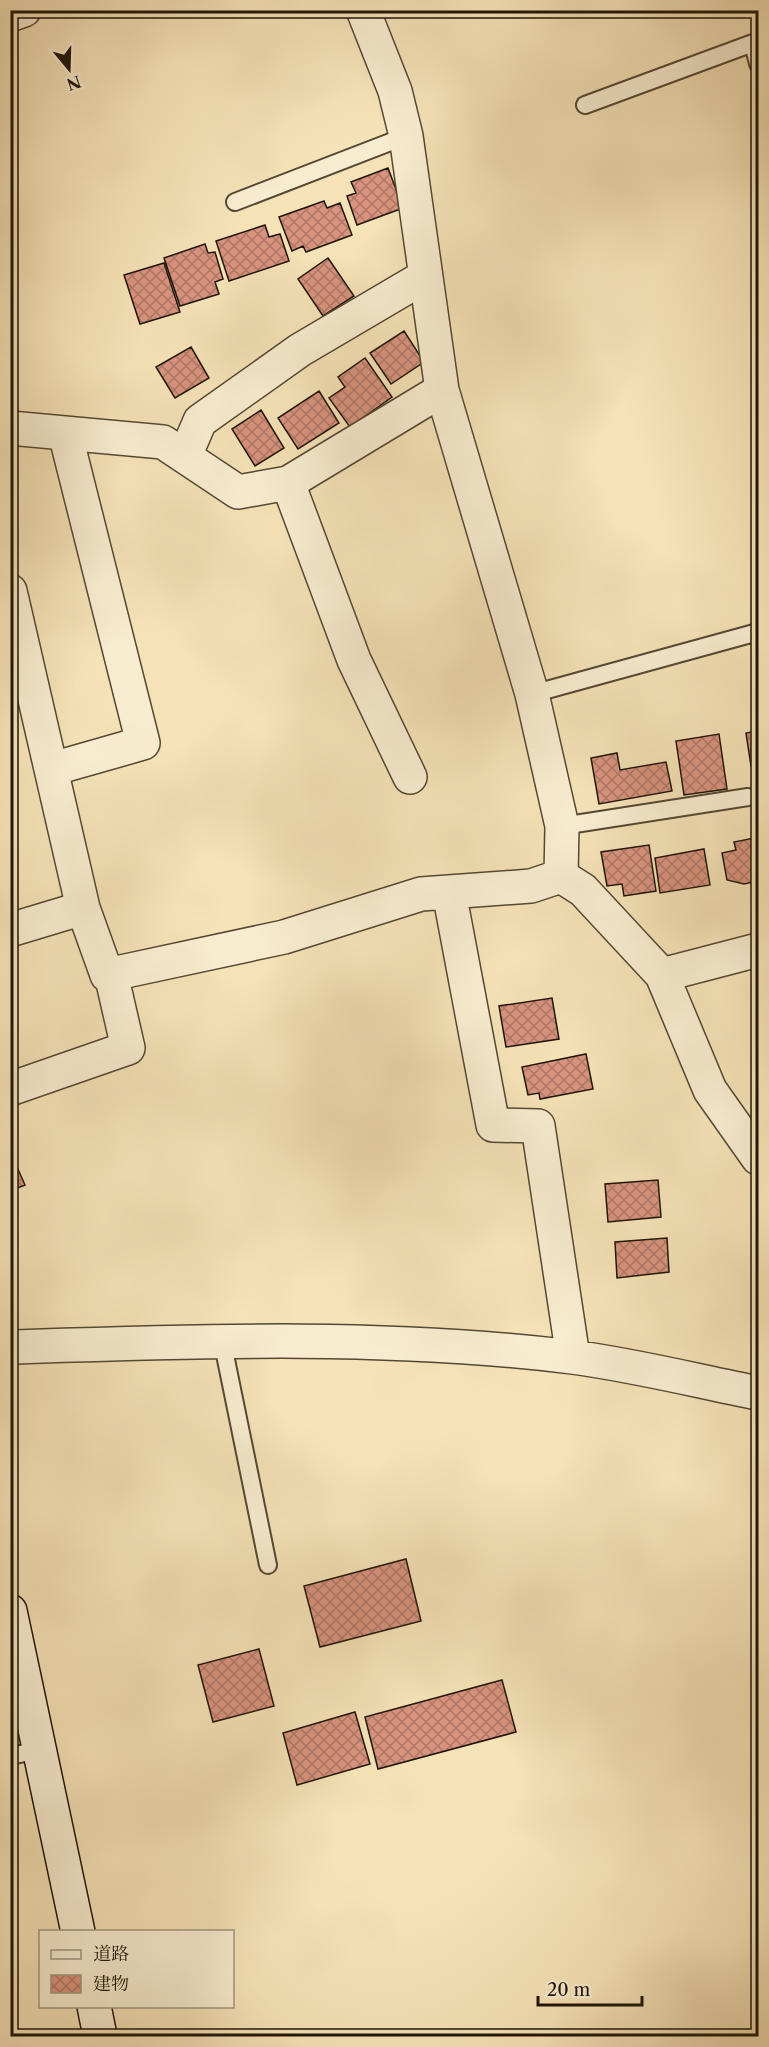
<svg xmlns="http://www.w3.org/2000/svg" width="769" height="2047" font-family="'Libre Caslon Text','Noto Serif JP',serif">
  <defs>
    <pattern id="building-cross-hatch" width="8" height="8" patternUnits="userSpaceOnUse" patternTransform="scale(1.5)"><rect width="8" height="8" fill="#d8937e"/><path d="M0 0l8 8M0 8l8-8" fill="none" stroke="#af7765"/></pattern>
  </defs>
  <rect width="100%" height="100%" fill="#f5e2b7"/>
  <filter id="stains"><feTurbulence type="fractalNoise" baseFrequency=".00333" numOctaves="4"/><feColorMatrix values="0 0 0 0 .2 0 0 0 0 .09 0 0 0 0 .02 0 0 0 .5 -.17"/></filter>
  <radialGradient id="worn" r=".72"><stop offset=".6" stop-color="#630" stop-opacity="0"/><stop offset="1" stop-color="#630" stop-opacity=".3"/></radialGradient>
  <!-- building -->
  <path fill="url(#building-cross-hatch)" stroke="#1e1509" stroke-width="1.5" d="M 388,168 L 403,208 L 357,225 L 347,196 L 356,193 L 351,182 Z
    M 324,201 L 327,208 L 340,203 L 352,235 L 306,252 L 303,246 L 292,251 L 279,217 Z
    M 265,225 L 269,237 L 280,234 L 289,261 L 229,281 L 216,241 Z
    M 205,244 L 208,253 L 215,252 L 223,279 L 215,282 L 219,294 L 180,306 L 164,258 Z
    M 328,258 L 354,296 L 323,316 L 298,279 Z
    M 164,263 L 180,312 L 140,324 L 124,275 Z
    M 404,331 L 424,362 L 391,384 L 370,353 Z
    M 191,347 L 209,378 L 175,398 L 156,367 Z
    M 365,358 L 392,397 L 350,427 L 329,398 L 345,387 L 338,377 Z
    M 319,391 L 339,423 L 298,449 L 278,418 Z
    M 261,410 L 284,448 L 255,466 L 232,429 Z
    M 758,731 L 758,771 L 751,766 L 746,733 Z
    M 719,734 L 727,789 L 684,795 L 676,741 Z
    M 617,753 L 620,770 L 666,762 L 672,791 L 599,804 L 591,758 Z
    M 754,838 L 758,849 L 758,881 L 744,884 L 727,880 L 722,853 L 736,850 L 734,842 Z
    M 649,845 L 656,891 L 624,896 L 622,884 L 607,886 L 601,852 Z
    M 704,849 L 710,885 L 660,893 L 655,858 Z
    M 552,998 L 559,1039 L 506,1047 L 499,1006 Z
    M 586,1054 L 593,1089 L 540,1099 L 539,1093 L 528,1095 L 522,1067 Z
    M 10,1151 L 25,1185 L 10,1191 Z
    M 658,1180 L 661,1217 L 608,1222 L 605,1184 Z
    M 667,1238 L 669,1272 L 617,1278 L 615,1242 Z
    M 406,1559 L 421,1621 L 320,1647 L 304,1586 Z
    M 259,1649 L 274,1706 L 213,1722 L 198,1665 Z
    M 502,1680 L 516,1732 L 378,1769 L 365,1717 Z
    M 355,1712 L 370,1764 L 297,1785 L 283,1733 Z"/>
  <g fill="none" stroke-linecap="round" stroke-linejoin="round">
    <defs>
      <path id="lane" d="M 585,105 L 753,43 L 758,64
        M 235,202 L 406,136
        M 532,694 L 758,632
        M 562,826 L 748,797
        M 222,1340 L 268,1565
        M 10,1756 L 40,1750"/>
      <path id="street" d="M 363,10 L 395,91 L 406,136 L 442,390 L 532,694 L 562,826 L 561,876
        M 10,15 L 24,10
        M 10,428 L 163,442 L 238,492 L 288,483 L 354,660 L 410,777
        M 185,456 L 200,421 L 300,350 L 424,277
        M 288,483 L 442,390
        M 10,591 L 83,908 L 107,975 L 284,937 L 421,894 L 531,886 L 561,876
        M 52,769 L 143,743 L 65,433
        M 561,876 L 583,890 L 662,975 L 710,1090 L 758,1158
        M 449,892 L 493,1125 L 538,1126 L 573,1357
        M 10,930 L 83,908
        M 662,975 L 758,950
        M 10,1089 L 128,1048 L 111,974
        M 10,1347 C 198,1341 385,1334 572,1357 C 634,1365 697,1381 758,1393"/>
      <path id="secondary" d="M 10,1611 L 78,1932
        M 94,2006 L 100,2036"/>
    </defs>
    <!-- lane casing -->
    <use href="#lane" stroke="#544834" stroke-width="20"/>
    <!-- street casing -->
    <use href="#street" stroke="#544834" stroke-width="36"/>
    <!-- secondary casing -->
    <use href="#secondary" stroke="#1e1509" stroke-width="36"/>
    <!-- lane -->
    <use href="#lane" stroke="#f8ecd0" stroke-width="16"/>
    <!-- street -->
    <use href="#street" stroke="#f8ecd0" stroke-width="33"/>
    <!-- secondary -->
    <use href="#secondary" stroke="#f8ecd0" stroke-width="33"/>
  </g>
  <!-- margin -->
  <rect width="769" height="2047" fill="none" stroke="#f5e2b7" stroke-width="36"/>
  <rect x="12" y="12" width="745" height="2023" fill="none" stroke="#1e1509" stroke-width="3"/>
  <rect x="18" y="18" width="733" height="2011" fill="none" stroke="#1e1509" stroke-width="1.5"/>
  <!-- legend -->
  <rect x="39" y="1930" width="195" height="78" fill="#f8ecd0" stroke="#a19680" stroke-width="1.5"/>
  <rect x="51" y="1950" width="30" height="9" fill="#f8ecd0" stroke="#a19680" stroke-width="1.5"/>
  <text x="93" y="1960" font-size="18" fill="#1e1509">道路</text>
  <rect x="51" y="1975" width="30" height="18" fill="url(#building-cross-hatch)" stroke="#a19680" stroke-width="1.5"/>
  <text x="93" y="1990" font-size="18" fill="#1e1509">建物</text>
  <!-- north arrow -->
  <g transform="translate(69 69) rotate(161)" stroke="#f8ecd0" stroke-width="4.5" paint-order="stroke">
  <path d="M0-4.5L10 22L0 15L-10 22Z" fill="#1e1509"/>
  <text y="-9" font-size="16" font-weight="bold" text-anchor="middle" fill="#1e1509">N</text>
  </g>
  <!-- scale -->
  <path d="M538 1996v9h104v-9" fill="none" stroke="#1e1509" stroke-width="3"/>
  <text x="547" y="1996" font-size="18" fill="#1e1509" stroke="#f8ecd0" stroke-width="4.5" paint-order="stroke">20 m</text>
  <rect width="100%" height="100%" filter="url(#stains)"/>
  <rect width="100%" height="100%" fill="url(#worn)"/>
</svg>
